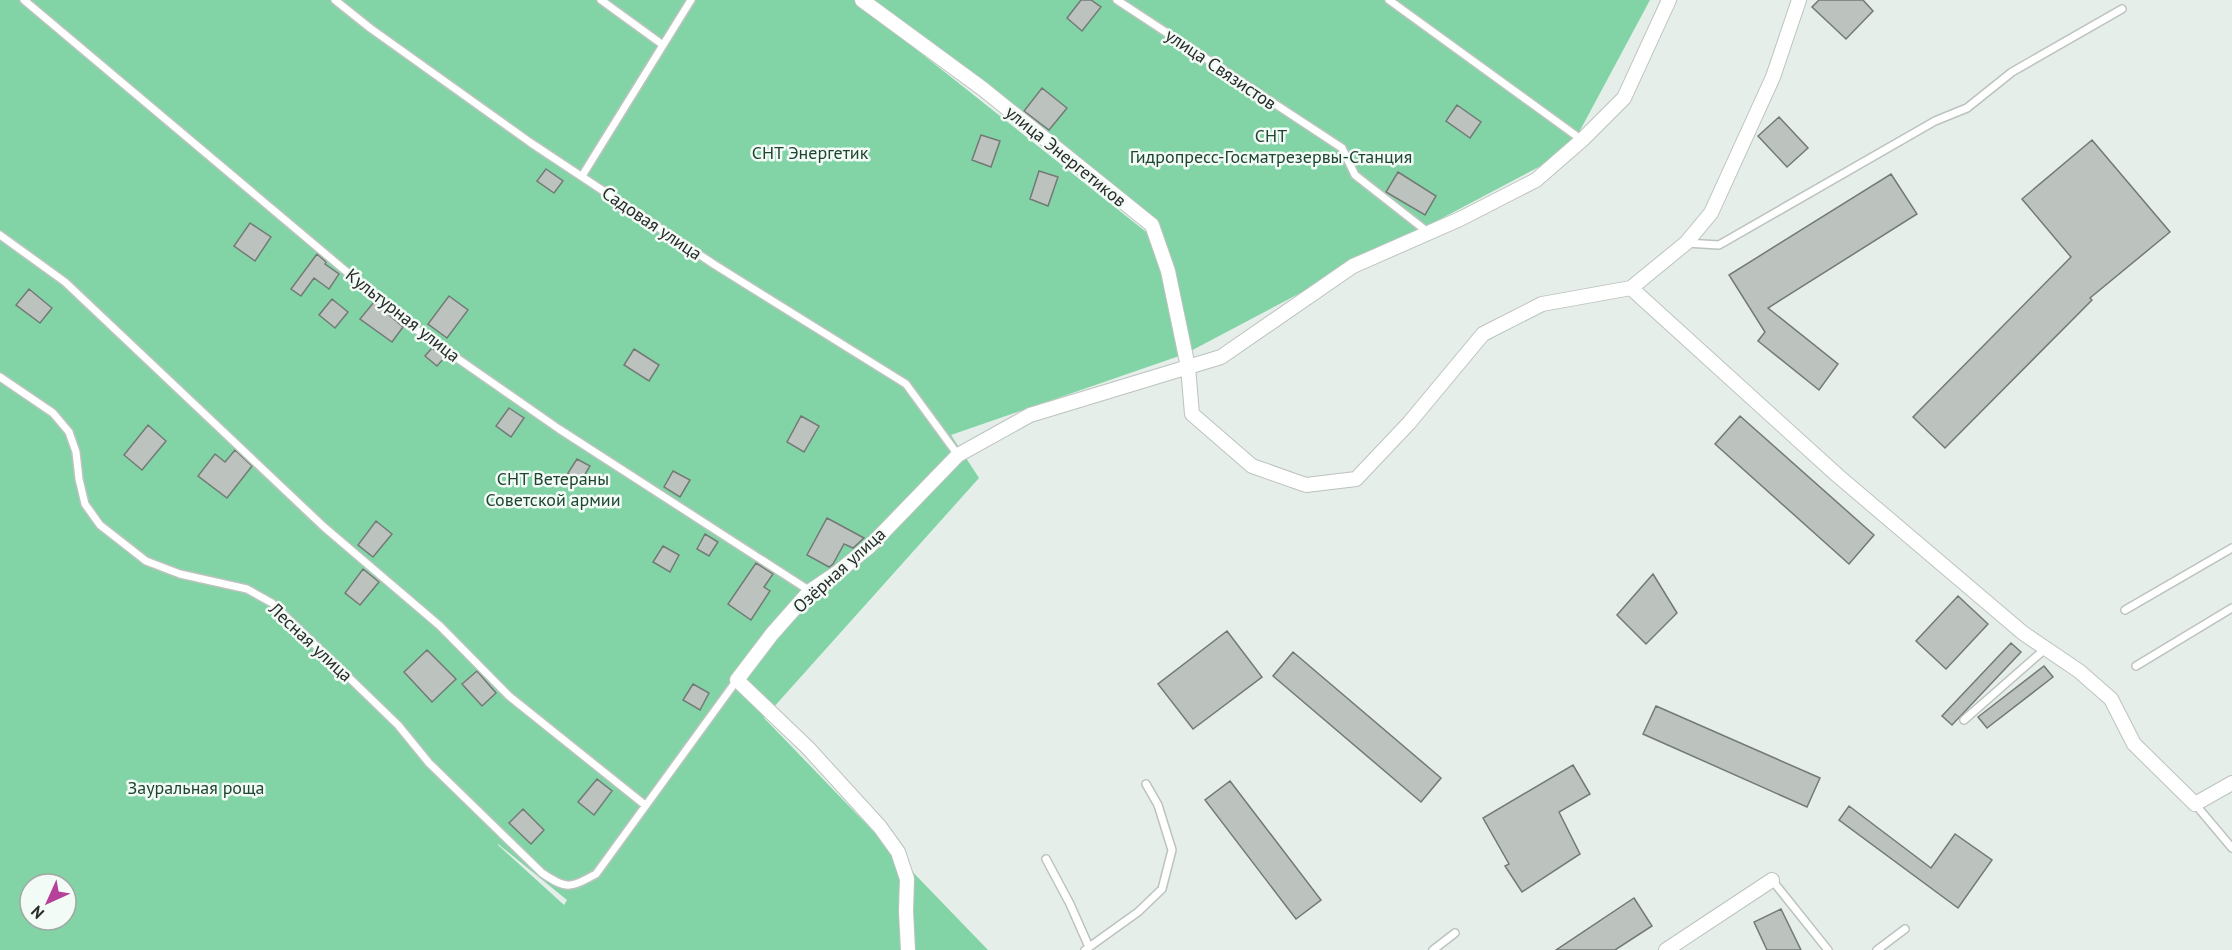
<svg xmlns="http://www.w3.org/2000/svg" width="2232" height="950" font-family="'PT Sans',sans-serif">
  <rect width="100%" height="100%" fill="#e6eee9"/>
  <!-- green -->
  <path fill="#82d4a6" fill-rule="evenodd" d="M 0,0 L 854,0 L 1155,239 L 1152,225 L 857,0 L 1650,0 L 1569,151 L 1185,354 L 951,435 L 979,478 L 764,718 L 988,950 L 0,950 ZM 498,844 L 567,900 L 564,905 L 498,845 ZM 30,884 L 66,884 L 66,920 L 30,920 Z"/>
  <!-- building -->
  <path fill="#bcc3bf" stroke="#737a75" stroke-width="1.5" d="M 1081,0 L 1091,0 L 1101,7 L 1082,31 L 1067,18 Z
    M 1819,0 L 1863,0 L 1873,11 L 1846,39 L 1812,7 Z
    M 1042,88 L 1067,108 L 1049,130 L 1024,111 Z
    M 1457,105 L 1481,122 L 1470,138 L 1446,121 Z
    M 1779,117 L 1808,148 L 1787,167 L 1758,136 Z
    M 981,135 L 1000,141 L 991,167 L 972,160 Z
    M 2092,140 L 2170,232 L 2090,298 L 2092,300 L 1945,448 L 1913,417 L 2071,257 L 2022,199 Z
    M 546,169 L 563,181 L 554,193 L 537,181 Z
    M 1039,171 L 1058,177 L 1048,206 L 1030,199 Z
    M 1398,172 L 1436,196 L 1425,215 L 1386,192 Z
    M 1891,174 L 1917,214 L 1768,308 L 1838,364 L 1819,390 L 1758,341 L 1765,332 L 1729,275 Z
    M 250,223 L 271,237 L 255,261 L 234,246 Z
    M 317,254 L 326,262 L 325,264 L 339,274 L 329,289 L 314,278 L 301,296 L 291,289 Z
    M 29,289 L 52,308 L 40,323 L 16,305 Z
    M 449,296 L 468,310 L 447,338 L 428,324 Z
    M 332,299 L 348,312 L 335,328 L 319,315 Z
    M 374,302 L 403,327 L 392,342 L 360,319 Z
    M 432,348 L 445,357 L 437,366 L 425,356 Z
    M 634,349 L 659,365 L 649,381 L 624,365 Z
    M 509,408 L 524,418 L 511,437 L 496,426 Z
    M 801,416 L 819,426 L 804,452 L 787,442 Z
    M 1740,416 L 1874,535 L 1849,564 L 1715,444 Z
    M 148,425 L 166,441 L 142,470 L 124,455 Z
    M 235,450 L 252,466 L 227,498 L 198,476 L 215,454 L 225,462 Z
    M 577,459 L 590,466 L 581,481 L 568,473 Z
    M 673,471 L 690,480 L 680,497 L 664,487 Z
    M 827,518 L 864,538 L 853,548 L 844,544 L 833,564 L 829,567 L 807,555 Z
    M 376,521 L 392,534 L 373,557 L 358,545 Z
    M 705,534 L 718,542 L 709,556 L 697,549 Z
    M 663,546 L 679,555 L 670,572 L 653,562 Z
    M 756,563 L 773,574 L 764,587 L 770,591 L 751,620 L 728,604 Z
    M 363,569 L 379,582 L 360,605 L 345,593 Z
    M 1653,574 L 1677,613 L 1646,644 L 1617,615 Z
    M 1958,596 L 1988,624 L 1946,669 L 1916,641 Z
    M 1227,631 L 1262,677 L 1193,729 L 1158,684 Z
    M 2011,643 L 2021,652 L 1952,725 L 1942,716 Z
    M 427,650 L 456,679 L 432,702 L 404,672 Z
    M 1293,652 L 1441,778 L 1421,802 L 1273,676 Z
    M 2044,666 L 2053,677 L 1987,728 L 1978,717 Z
    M 477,671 L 496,693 L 482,706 L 462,684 Z
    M 693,684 L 709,693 L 700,710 L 683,700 Z
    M 1656,706 L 1820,778 L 1807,807 L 1643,734 Z
    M 1573,765 L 1590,794 L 1559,812 L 1580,854 L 1522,892 L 1505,866 L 1509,864 L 1483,818 Z
    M 597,779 L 612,791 L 594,815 L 578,802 Z
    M 1230,781 L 1321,900 L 1296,919 L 1205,800 Z
    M 1849,806 L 1931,868 L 1955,834 L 1992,860 L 1958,908 L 1839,820 Z
    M 523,809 L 544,830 L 531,844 L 509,823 Z
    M 1634,898 L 1652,926 L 1615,950 L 1556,950 Z
    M 1781,909 L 1801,950 L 1767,950 L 1754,922 Z"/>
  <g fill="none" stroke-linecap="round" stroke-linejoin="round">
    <defs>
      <path id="service" d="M 24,0 L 411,326 L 559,429 L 810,591
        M 335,0 L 370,28 L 531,143 L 715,265 L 906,384 L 958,455
        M 601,0 L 663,45
        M 1117,0 L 1342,148 L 1355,175 L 1429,233
        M 1389,0 L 1582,140
        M 582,176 L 691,0
        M 0,235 L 65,282 L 324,527 L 440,626 L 509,696 L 645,805
        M 1686,243 L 1719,245 L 1935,121 L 1967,108 L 2012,72 L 2122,9
        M 0,377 L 53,413 L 69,432 L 76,452 L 79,479 L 85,504 L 100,525 L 146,561 L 180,574 L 247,589 L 272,603 L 398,725 L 429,763 L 542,873 C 567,890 570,888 596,874 L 737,680
        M 2125,610 L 2232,548
        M 2136,666 L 2232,608
        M 1964,720 L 2045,649
        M 2195,804 L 2232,848
        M 1046,859 L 1070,904 L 1089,947
        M 1772,880 L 1828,950
        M 1085,950 L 1138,912 L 1162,889 L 1172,850 L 1158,805 L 1146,784
        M 1433,950 L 1455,933
        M 1877,950 L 1905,929"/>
      <path id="minor" d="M 862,0 L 983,89 L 1152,225 L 1168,271 L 1188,367 L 1192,414 L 1252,466 L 1306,485 L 1356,479 L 1409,423 L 1483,334 L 1542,304 L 1631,288 L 1686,243 L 1711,213 L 1773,77 L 1799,0
        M 1631,288 L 1837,475 L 2023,633 L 2079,671 L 2111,699 L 2134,744 L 2195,804 L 2232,783
        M 908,950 L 906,911 L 907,879 L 898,852 L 880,827 L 808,748 L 737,680 L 772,634 L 810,591 L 838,572 L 870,546 L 958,455 L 1030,415 L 1221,357 L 1353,266 L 1460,219 L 1536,180 L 1582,140 L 1624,98 L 1669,0
        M 1666,950 L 1772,880"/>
    </defs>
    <!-- service casing -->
    <use href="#service" stroke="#bcc3be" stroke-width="10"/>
    <!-- minor casing -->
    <use href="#minor" stroke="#bcc3be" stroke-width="16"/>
    <!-- service -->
    <use href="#service" stroke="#fff" stroke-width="7"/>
    <!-- minor -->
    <use href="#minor" stroke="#fff" stroke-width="14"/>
  </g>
  <g text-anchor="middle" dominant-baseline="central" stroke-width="5" stroke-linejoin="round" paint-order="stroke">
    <!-- street labels -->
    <g font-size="18" fill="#282b29" stroke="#f3fbf6">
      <text transform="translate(1221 69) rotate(34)">улица Связистов</text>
      <text transform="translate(1066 156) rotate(39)">улица Энергетиков</text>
      <text transform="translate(652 223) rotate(34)">Садовая улица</text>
      <text transform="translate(403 315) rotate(38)">Культурная улица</text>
      <text transform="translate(839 570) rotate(-42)">Озёрная улица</text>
      <text transform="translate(311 642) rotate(43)">Лесная улица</text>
    </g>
    <!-- park labels -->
    <g font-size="18" fill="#1e4530" stroke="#f3fbf6">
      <text x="1271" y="135">СНТ<tspan x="1271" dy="21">Гидропресс-Госматрезервы-Станция</tspan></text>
      <text x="810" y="152">СНТ Энергетик</text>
      <text x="553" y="478">СНТ Ветераны<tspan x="553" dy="21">Советской армии</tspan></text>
      <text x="196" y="787">Зауральная роща</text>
    </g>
  </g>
  <!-- north arrow -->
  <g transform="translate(48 902) rotate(225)"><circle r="28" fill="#f3fbf6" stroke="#a2a8a4" stroke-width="1.5"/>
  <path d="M0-4.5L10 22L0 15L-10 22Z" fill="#b5419a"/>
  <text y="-9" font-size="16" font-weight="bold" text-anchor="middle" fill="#282b29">N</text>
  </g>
</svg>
